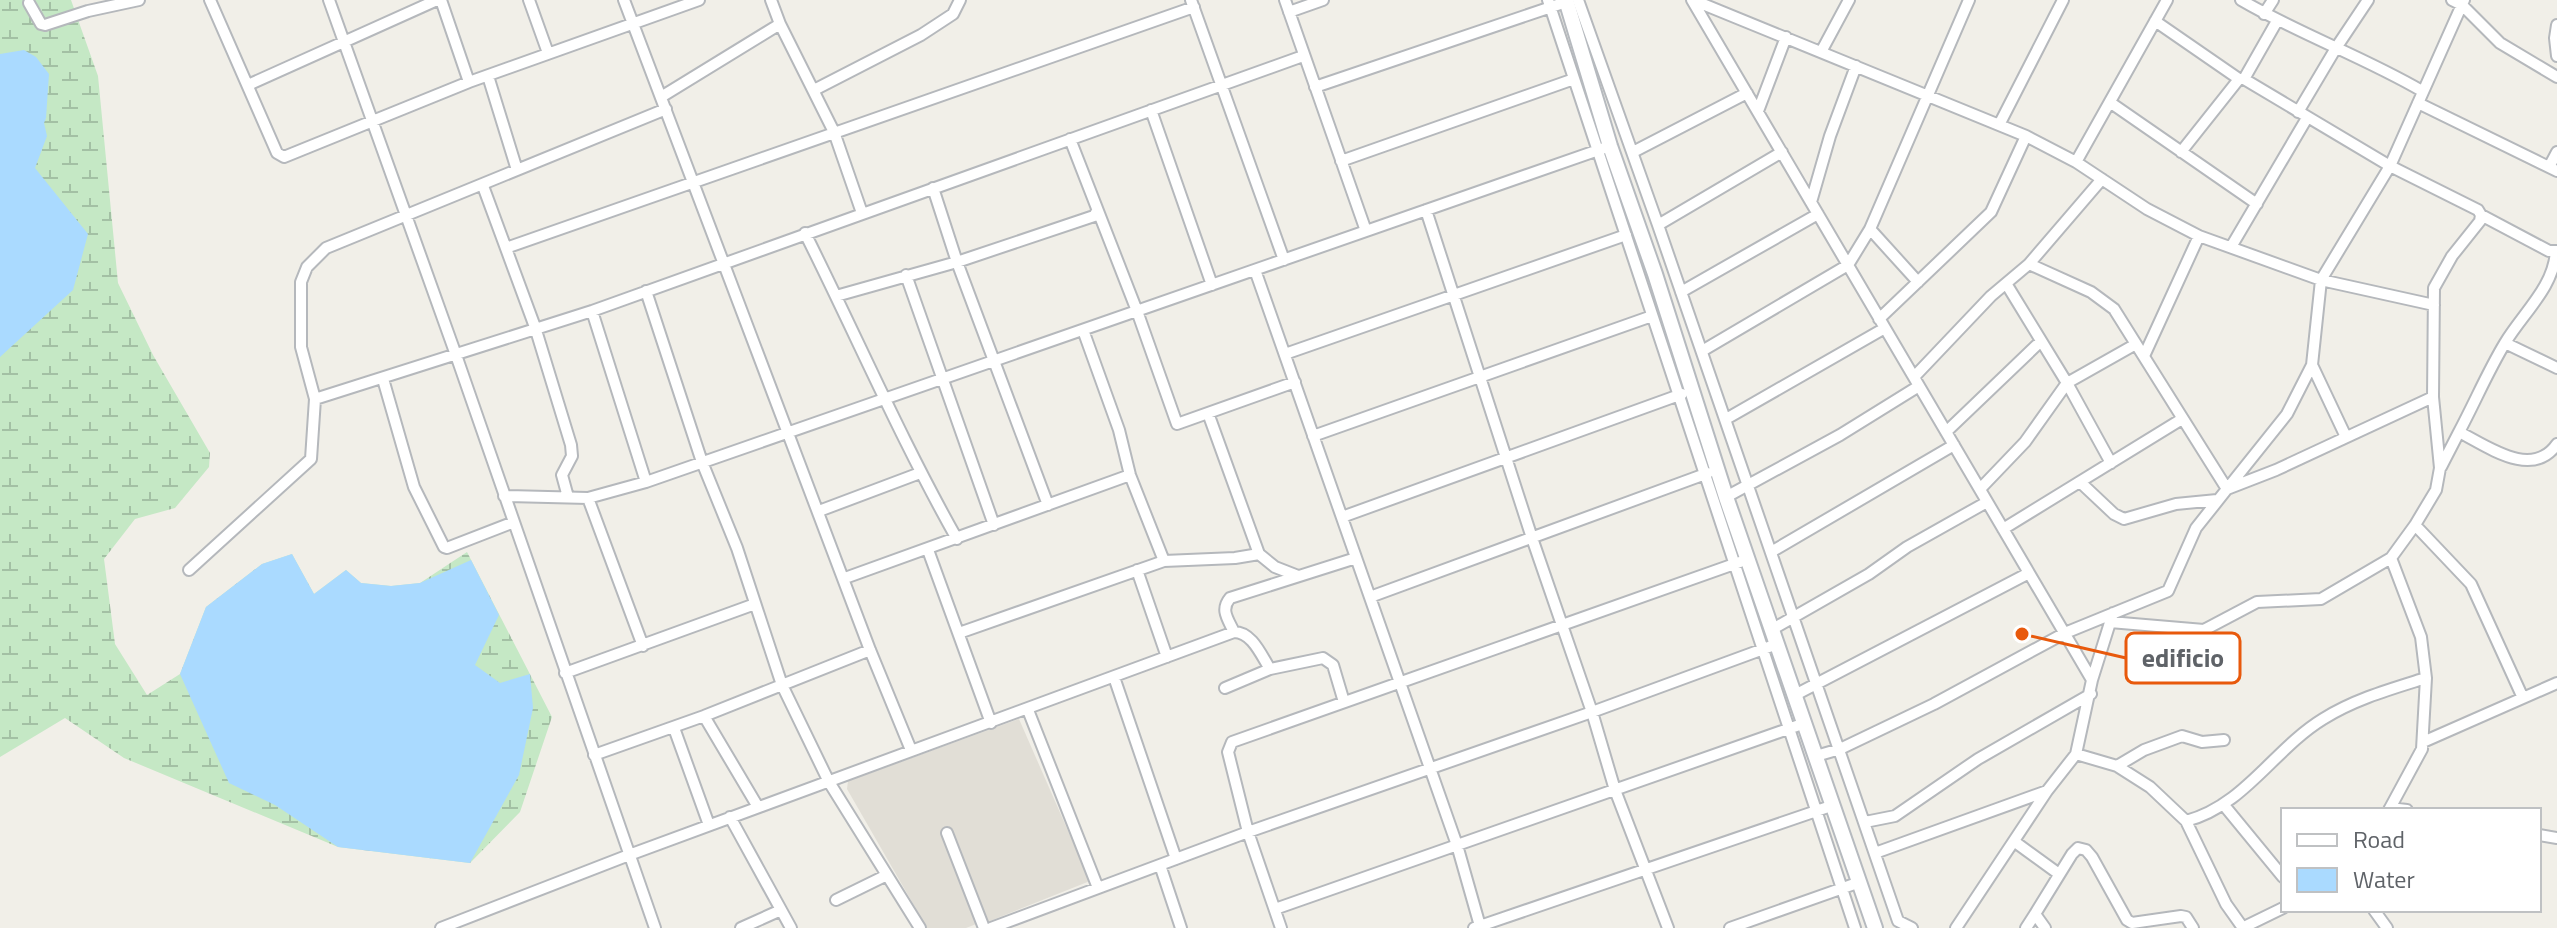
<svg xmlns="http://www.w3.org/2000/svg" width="2557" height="928" font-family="'Titillium Web',sans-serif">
  <defs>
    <pattern id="wetland-marsh" width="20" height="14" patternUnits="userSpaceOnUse" patternTransform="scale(2)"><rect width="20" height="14" fill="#c5e8c5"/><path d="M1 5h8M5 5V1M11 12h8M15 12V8" fill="none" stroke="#a3c0a4"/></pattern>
  </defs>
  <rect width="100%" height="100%" fill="#f1efe8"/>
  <!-- education -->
  <path fill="#e1ded6" d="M 1019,719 L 1090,881 L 985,923 L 950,829 L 942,832 L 979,923 L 966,928 L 927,928 L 847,789 L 848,781 Z"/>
  <!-- wetland -->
  <path fill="url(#wetland-marsh)" d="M 0,0 L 71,0 L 98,76 L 118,283 L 153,355 L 210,453 L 209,467 L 175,508 L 135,519 L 104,559 L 115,644 L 147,695 L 180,674 L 206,607 L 262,564 L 292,554 L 314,594 L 346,570 L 361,583 L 391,586 L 420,583 L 467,552 L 552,717 L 520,812 L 470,863 L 338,847 L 124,758 L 65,718 L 0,757 Z"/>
  <!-- water -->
  <path fill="#aadaff" d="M 24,50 L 36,57 L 49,74 L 46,118 L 44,123 L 47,136 L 35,168 L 88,234 L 73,290 L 0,357 L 0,54 Z
    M 292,554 L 314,594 L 346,570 L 361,583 L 391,586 L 420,583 L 471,560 L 499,615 L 475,665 L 500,683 L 530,674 L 533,708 L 519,775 L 470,863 L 338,847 L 275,805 L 229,783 L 180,674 L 206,607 L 262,564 Z"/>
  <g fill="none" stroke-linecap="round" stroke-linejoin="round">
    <defs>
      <path id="street" d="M 210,0 L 277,153 L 284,157 L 469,82 L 699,0
        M 329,0 L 456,355 L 655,928
        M 441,0 L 469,82
        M 529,0 L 548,53
        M 624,0 L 870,650 L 911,750
        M 771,0 L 780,24 L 834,132 L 862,213
        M 1191,0 L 1284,260
        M 1285,0 L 1366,231
        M 1548,0 L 1855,928
        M 1578,0 L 1658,225 L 1898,921 L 1912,928
        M 1692,0 L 2092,680
        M 1693,0 L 2026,136 L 2076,162 L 2147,209 L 2199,236 L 2321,280 L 2434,305
        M 2241,0 C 2299,34 2364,57 2422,91
        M 2452,0 L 2462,5 L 2500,43 L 2557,77
        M 2464,0 L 2390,166 L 2478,210 L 2481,215 L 2549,251 L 2557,251
        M 29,3 L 41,24 L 45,25 L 88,11 L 139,0
        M 1289,12 L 1323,0
        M 2264,14 L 2273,0
        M 2155,21 L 2239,79
        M 2557,25 L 2555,38 L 2557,56
        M 1821,52 L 1849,0
        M 488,76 L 517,170
        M 2244,79 L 2277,21
        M 248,85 L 437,0
        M 1315,87 L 1566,2
        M 814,90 L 921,35 L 953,14 L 960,0
        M 661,97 L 780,24
        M 2111,103 L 2257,204
        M 2418,103 L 2557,171
        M 1151,110 L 1212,285
        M 1758,111 L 1786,37
        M 2298,112 L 2336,48 L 2368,0
        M 1999,125 L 2063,0
        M 1070,139 L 1137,311 L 1177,424 L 1295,382
        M 1633,152 L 1747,93
        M 1341,161 L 1574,79
        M 2076,162 L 2167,0
        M 2549,167 L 2557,152
        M 483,186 L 535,327 L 571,445 L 572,456 L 562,475 L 568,497
        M 933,188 L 957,262 L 1048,505
        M 1811,202 L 1830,136 L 1856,66
        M 1426,210 L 1532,538 L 1592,712 L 1615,790 L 1668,928
        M 2481,215 L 2480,221 L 2452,256 L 2434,288 L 2433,397 L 2440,468 L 2436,490 L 2415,525 L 2471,584 L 2523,698
        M 1658,225 L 1782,152
        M 1870,229 L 1918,282
        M 805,233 C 856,335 901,440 957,539
        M 2231,247 L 2307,118
        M 506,248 L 1194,7
        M 2029,264 L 2091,292 L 2114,309 L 2227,489 L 2287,414 L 2312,365 L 2321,280 L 2390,166 L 2244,79 L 2239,79 L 2181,152
        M 1255,270 L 1457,845 L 1480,926
        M 906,275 L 994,525
        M 2007,285 L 2067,383 L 2111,463
        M 646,291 L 702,462 L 737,548 L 782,685 L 829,782 L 920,928
        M 1681,292 L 1818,214
        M 836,296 L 957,262 L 1094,216 L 1097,211
        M 592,311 L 646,482
        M 1879,319 L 1991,212 L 2026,136
        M 1083,330 L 1119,430 L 1130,475 L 1164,561
        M 2505,343 L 2557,368
        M 1702,351 L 1848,265 L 1870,229 L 1969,0
        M 1285,354 L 1626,235
        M 2144,356 L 2199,236
        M 2312,365 L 2346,437
        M 1914,377 L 1991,296 L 2029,264 L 2102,179
        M 383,379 L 414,487 L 444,547 L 447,548 L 514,522
        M 315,399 L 592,311 L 1303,56
        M 1208,413 L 1259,554 L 1275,567 L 1298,576
        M 1726,419 L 1885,328
        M 1946,432 L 2040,342
        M 2459,432 C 2475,402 2488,371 2505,343 C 2523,313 2554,287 2556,251
        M 1313,436 L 1652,316
        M 2441,467 L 2459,432 C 2487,446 2532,480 2557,444
        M 2080,482 L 2114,514 L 2124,519 L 2176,504 L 2217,500
        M 1980,489 L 2025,442 L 2067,383 L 2136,344
        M 504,496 L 588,498 L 646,482 L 1610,146
        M 1726,497 L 1840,435 L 1919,386
        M 588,498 L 643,646
        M 819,511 L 920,473
        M 1342,517 L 1682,394
        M 2003,529 L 2182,419
        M 928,550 L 991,723
        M 1771,552 L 1954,445
        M 189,570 L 311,459 L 315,399 L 301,347 L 301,282 L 307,267 L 326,248 L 666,109
        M 1137,570 L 1167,657
        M 845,578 L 1130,475
        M 1370,597 L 1708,473
        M 2113,613 L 2092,680 L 2076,754 L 2117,766 L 2150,787 L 2186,821 C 2244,806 2274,749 2323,719 C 2355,699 2391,689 2426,678
        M 2110,622 L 2204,630 L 2257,602 L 2321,599 L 2391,558 L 2415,525
        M 1771,630 L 1869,574 L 1907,547 L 1987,502
        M 1234,632 C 1228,619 1220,610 1230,598 L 1356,558
        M 959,633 L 1164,561 L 1235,558 L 1259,554
        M 565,673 L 755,604
        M 1114,677 L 1176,859
        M 1225,688 L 1270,669
        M 1795,695 L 2029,573
        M 1028,710 L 1098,888
        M 704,716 L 758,807
        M 674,728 L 709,825
        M 2423,742 L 2557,683
        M 594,755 L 704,716 L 870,650
        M 1816,756 L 1840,749 L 1934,704 L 2065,633 L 2168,591 L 2196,528 L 2227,489 L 2276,470 L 2433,397
        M 2117,766 L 2144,750 L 2182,736 L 2202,742 L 2224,740
        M 2223,804 L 2283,877
        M 2390,808 L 2407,810
        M 2389,810 L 2422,749 L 2426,678 L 2421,637 L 2391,558
        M 730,817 L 791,928
        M 2186,821 L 2226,904 L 2243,928
        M 1865,822 L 1895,816 L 1978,759 L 2091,694
        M 947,833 L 984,928
        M 2539,835 L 2557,838
        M 2015,842 L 2059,874
        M 1875,853 L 2047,791
        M 1160,865 L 1181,928
        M 836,900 L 887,875
        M 1275,909 L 1805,723
        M 2374,910 L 2387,928
        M 2035,914 L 2072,854 L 2078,848 L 2086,850 L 2092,857 L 2127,920 L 2132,923 L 2181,916 L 2186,917 L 2193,928
        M 441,928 L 629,855 L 1234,632 C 1252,632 1261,655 1270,669 L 1323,658 L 1333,665 L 1344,702
        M 741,928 L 781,910
        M 991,928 L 1248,832 L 1592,712 L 1777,644
        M 1281,928 L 1248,832 L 1228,752 L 1232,742 L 1740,562
        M 1474,928 L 1831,806
        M 1730,928 L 1860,882
        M 1956,928 L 2047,791 L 2076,754
        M 2026,928 L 2035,914 L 2045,928
        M 2242,928 L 2283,908"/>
      <path id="secondary" d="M 1566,0 L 1610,146 L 1655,274 L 1726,497 L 1875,928"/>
    </defs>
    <!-- street casing -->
    <use href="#street" stroke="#b5b8bc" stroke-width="14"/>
    <!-- secondary casing -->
    <use href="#secondary" stroke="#b6babf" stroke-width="18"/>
    <!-- street -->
    <use href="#street" stroke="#fff" stroke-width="10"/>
    <!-- secondary -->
    <use href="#secondary" stroke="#fff" stroke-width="14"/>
  </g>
  <!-- callouts -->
  <path fill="none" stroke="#e8590c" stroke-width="3" d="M2022 634L2126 658"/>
  <circle fill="#e8590c" stroke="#fff" stroke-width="3" cx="2022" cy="634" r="8"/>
  <rect fill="#fff" stroke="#e8590c" stroke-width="3" x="2126" y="633" width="114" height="50" rx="8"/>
  <g font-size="26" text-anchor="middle" font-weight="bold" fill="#5f6368">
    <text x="2183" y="667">edificio</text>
  </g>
  <!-- legend -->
  <rect x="2281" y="808" width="260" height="104" fill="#ffffff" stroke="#bfc1c3" stroke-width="2"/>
  <rect x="2297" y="834" width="40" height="12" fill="#ffffff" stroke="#bfc1c3" stroke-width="2"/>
  <text x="2353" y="848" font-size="24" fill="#5f6368">Road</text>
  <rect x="2297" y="868" width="40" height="24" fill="#aadaff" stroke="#bfc1c3" stroke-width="2"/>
  <text x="2353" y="888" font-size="24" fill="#5f6368">Water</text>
</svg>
